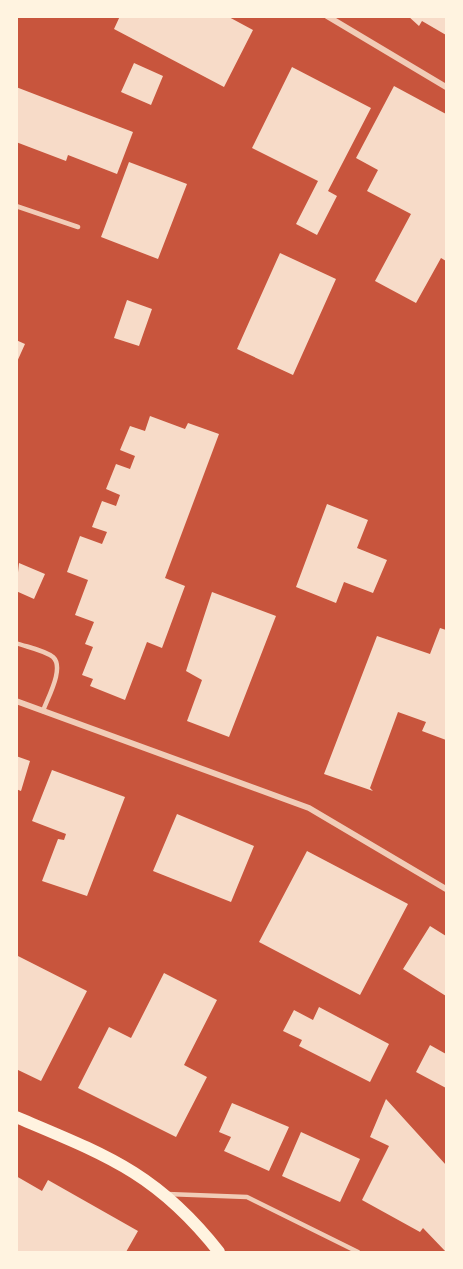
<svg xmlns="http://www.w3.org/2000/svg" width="463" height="1269" font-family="'IBM Plex Sans',sans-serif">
  <rect width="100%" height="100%" fill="#c8553d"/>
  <!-- building -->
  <path fill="#f7dbc8" d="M 120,16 L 227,16 L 253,30 L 224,87 L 114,29 Z
    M 408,16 L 446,16 L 446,35 L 422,21 L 419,26 Z
    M 134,63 L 163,76 L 151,105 L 121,92 Z
    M 292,67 L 371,108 L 328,191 L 337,196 L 317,235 L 296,224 L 318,181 L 252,148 Z
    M 394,86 L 446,114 L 446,261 L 441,258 L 416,303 L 375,281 L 411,214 L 367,191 L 378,170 L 356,158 Z
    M 16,87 L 133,132 L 117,174 L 68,155 L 66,161 L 16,142 Z
    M 129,162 L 187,184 L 158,259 L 101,237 Z
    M 280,253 L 336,279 L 293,375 L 237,349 Z
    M 127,300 L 152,309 L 139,346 L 114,338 Z
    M 16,340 L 25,344 L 16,364 Z
    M 150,416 L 185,429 L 188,423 L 219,434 L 165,578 L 185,586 L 162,648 L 147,642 L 125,700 L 90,686 L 93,679 L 82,675 L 93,647 L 85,644 L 94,622 L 75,615 L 88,580 L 67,572 L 80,536 L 102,544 L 107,532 L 92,527 L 102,501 L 116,506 L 120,495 L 106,489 L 116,464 L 130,469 L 135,456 L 120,450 L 130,426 L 145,431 Z
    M 327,504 L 368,520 L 357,548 L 387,560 L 373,593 L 344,582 L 336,603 L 296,587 Z
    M 19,563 L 45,574 L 34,599 L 16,591 Z
    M 212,592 L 276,616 L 229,737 L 187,721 L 202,680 L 186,671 Z
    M 440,628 L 446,630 L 446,740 L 422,731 L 426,722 L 398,712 L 370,788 L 373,791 L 324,774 L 377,636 L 430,654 Z
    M 16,756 L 30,761 L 21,791 L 16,789 Z
    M 52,770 L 125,797 L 87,896 L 42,881 L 58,839 L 64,840 L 66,834 L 32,821 Z
    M 177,814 L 254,846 L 231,902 L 153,871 Z
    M 307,851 L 408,904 L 360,995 L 259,942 Z
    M 430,926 L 446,936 L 446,996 L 403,969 Z
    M 16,955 L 87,991 L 41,1081 L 16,1069 Z
    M 164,973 L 217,1000 L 184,1065 L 207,1077 L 176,1137 L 78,1088 L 109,1027 L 131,1038 Z
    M 319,1007 L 389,1044 L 370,1082 L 299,1046 L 302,1040 L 283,1031 L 294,1010 L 313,1020 Z
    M 430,1045 L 446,1054 L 446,1088 L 416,1072 Z
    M 386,1099 L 446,1165 L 446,1252 L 423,1228 L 420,1232 L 362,1200 L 389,1146 L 370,1137 Z
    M 232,1103 L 289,1127 L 269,1171 L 224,1151 L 231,1137 L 219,1132 Z
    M 301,1132 L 360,1159 L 340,1202 L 282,1176 Z
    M 16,1176 L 42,1191 L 48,1180 L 138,1231 L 126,1252 L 16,1252 Z"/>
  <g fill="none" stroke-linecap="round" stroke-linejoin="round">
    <!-- service -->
    <path stroke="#f1ccb7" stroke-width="4.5" d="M 16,206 L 78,227
      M 16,643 C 27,647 44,650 53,657 C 65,668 47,699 43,711
      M 167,1194 L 247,1197 L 358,1252"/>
    <!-- minor -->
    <path stroke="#f1ccb7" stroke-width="6" d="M 327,16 L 446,87
      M 16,701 L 309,808 L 446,889"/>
    <!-- secondary -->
    <path stroke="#fff3e0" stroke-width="12" d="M 16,1117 C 106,1155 157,1173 219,1252"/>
  </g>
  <!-- border -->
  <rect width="463" height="1269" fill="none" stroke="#fff3e0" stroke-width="36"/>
</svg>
